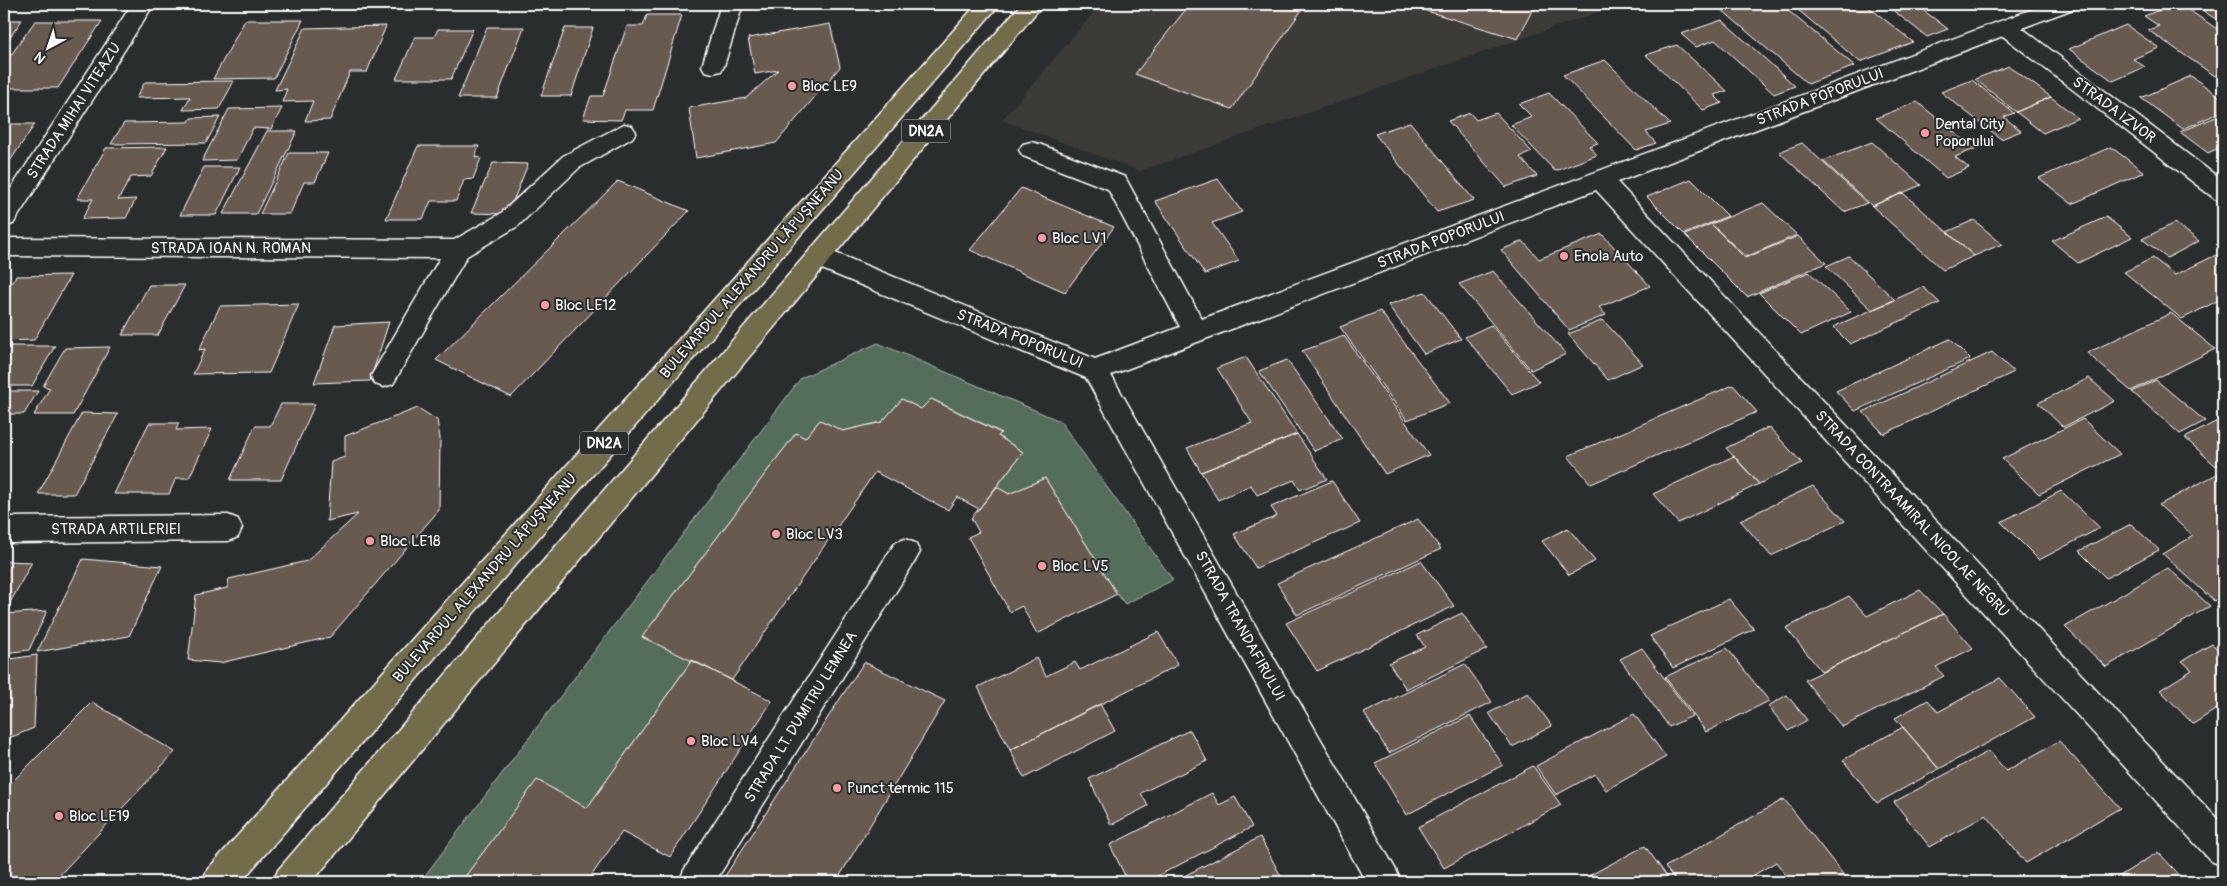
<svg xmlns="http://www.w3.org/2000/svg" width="2227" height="886" font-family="Pangolin,sans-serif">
  <rect width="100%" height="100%" fill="#2a2d2e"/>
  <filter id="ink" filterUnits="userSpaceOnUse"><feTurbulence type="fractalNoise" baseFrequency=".02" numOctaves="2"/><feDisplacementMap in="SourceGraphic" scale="10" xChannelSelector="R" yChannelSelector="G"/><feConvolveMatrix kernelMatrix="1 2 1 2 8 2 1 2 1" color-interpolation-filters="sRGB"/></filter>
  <g filter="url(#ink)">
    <!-- built -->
    <path fill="#3d3a38" d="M 1101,4 L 1622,4 L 1140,171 L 1002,120 Z"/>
    <!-- green -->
    <path fill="#546e5c" stroke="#aab6ae" d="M 878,343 L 1060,421 L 1173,580 L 1125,604 L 1117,594 L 1045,478 L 1009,494 L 997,487 L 1023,452 L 998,436 L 1001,432 L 932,399 L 921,409 L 902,399 L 882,422 L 843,431 L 820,420 L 805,438 L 796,433 L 642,637 L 692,660 L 587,808 L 537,781 L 461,882 L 420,882 L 801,378 Z"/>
    <!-- building -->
    <path fill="#695a50" stroke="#fff" d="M 1190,4 L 1306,4 L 1232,109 L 1135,74 Z
      M 1404,4 L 1535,4 L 1518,39 Z
      M 1715,4 L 1780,4 L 1855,66 L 1808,84 Z
      M 1791,4 L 1865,4 L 1913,42 L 1860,62 Z
      M 1885,4 L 1915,4 L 1948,29 L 1927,37 Z
      M 2174,4 L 2180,4 L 2223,33 L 2223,73 L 2215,76 L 2148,30 L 2159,26 L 2144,16 Z
      M 2193,4 L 2223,4 L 2223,24 Z
      M 647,15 L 682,15 L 653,110 L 625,110 L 621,120 L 583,119 L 591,96 L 603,96 L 627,26 L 643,26 Z
      M 4,20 L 22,20 L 4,46 Z
      M 245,20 L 303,20 L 274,78 L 213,79 Z
      M 1722,20 L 1795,86 L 1774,94 L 1715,40 L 1696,47 L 1681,34 Z
      M 35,21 L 102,21 L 58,88 L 4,88 L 4,65 Z
      M 830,24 L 840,67 L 776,143 L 696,158 L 689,108 L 746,98 L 778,70 L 755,74 L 748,38 Z
      M 2126,25 L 2159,48 L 2133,59 L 2145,67 L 2113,81 L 2069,49 Z
      M 386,26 L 367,72 L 350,72 L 330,120 L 305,121 L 313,101 L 282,102 L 287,89 L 275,90 L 305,28 Z
      M 487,27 L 524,27 L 497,98 L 458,98 Z
      M 565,28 L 593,28 L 571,96 L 541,96 Z
      M 438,29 L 473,29 L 451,79 L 396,79 L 415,37 L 434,37 Z
      M 1677,45 L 1727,91 L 1714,95 L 1722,103 L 1703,110 L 1646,55 Z
      M 1605,60 L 1670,124 L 1646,132 L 1656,143 L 1636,150 L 1563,75 Z
      M 2009,66 L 2051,97 L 2016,112 L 1975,79 Z
      M 2191,76 L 2223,99 L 2223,111 L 2183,129 L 2141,98 Z
      M 1972,80 L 2014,113 L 2004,117 L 2021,131 L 2001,139 L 1941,92 Z
      M 234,81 L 219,109 L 183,110 L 190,97 L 136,98 L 145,82 Z
      M 1549,93 L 1598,143 L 1589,146 L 1597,155 L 1555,171 L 1511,125 L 1532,117 L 1519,104 Z
      M 2051,97 L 2078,118 L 2043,133 L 2016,112 Z
      M 1917,102 L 1975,149 L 1955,157 L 1969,168 L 1946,178 L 1876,118 Z
      M 282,108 L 271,129 L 253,128 L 237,160 L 202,161 L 229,109 Z
      M 1470,113 L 1476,120 L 1496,113 L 1532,152 L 1520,157 L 1537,176 L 1506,187 L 1448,121 Z
      M 2223,114 L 2223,146 L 2208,153 L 2180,132 Z
      M 220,117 L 206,143 L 111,144 L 124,123 L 189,122 L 191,118 Z
      M 1410,122 L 1474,200 L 1437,212 L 1375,134 Z
      M 4,124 L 35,124 L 6,167 L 4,167 Z
      M 267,131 L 297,131 L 256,214 L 223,214 Z
      M 1872,142 L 1921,185 L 1872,206 L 1823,161 Z
      M 1802,143 L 1867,203 L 1844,212 L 1779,152 Z
      M 418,146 L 479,146 L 475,157 L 481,158 L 473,179 L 464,180 L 456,201 L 431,201 L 423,219 L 386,219 Z
      M 167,147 L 151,176 L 131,177 L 118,200 L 136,199 L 126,218 L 82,219 L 93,199 L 77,199 L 106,148 Z
      M 2111,147 L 2144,172 L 2072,204 L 2039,178 Z
      M 289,153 L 328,153 L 315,182 L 304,182 L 290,214 L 260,214 Z
      M 493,163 L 528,164 L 508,214 L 471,213 Z
      M 204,167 L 240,167 L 216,215 L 180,215 Z
      M 1218,179 L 1242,212 L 1212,223 L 1239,261 L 1205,274 L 1155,201 Z
      M 1691,179 L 1728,216 L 1684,234 L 1647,197 Z
      M 618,181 L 689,211 L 511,397 L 436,360 Z
      M 1021,188 L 1114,227 L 1065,292 L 970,250 Z
      M 1903,193 L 1947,232 L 1974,256 L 1943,270 L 1872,206 Z
      M 1763,203 L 1797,235 L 1746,257 L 1711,224 Z
      M 2106,217 L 2132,237 L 2078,263 L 2052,241 Z
      M 1974,220 L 2002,244 L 1974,256 L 1947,232 Z
      M 2175,223 L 2199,241 L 2167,258 L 2142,239 Z
      M 1711,224 L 1745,258 L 1798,236 L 1826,263 L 1747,297 L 1685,235 Z
      M 1602,234 L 1650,286 L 1599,307 L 1606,315 L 1569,330 L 1501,250 L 1523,241 L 1539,259 Z
      M 2216,255 L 2223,260 L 2223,298 L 2182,319 L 2124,272 L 2153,258 L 2175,275 Z
      M 1849,256 L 1895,300 L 1872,310 L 1826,266 Z
      M 1493,271 L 1566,354 L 1531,370 L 1459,284 Z
      M 1809,272 L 1851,312 L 1801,335 L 1759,293 Z
      M 71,275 L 34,340 L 4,341 L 4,288 L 8,288 L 16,276 Z
      M 149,285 L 185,285 L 158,335 L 122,335 Z
      M 1923,287 L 1940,303 L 1850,344 L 1833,327 Z
      M 1425,292 L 1461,339 L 1424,354 L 1388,305 Z
      M 299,304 L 269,373 L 193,374 L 205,349 L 199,350 L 220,306 Z
      M 1380,311 L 1450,403 L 1407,420 L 1340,327 Z
      M 2171,313 L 2215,349 L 2131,391 L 2087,353 Z
      M 1603,320 L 1643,364 L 1608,380 L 1568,334 Z
      M 389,322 L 370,381 L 314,383 L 335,325 Z
      M 1491,325 L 1539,382 L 1512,394 L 1465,337 Z
      M 1344,336 L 1429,455 L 1385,474 L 1302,351 Z
      M 1950,339 L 1970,359 L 1855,411 L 1836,391 Z
      M 4,346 L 55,346 L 32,386 L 4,386 Z
      M 110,347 L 73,415 L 34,415 L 50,388 L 43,386 L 65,348 Z
      M 1992,352 L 2014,372 L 1884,434 L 1863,412 Z
      M 1246,357 L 1297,434 L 1201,472 L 1187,448 L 1252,423 L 1217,368 Z
      M 1287,360 L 1343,439 L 1314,451 L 1259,371 Z
      M 2089,378 L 2115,401 L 2063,427 L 2038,403 Z
      M 2156,380 L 2205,421 L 2180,434 L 2132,392 Z
      M 1733,385 L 1757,412 L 1591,484 L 1568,456 Z
      M 4,391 L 38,391 L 24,414 L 9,414 L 4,424 Z
      M 902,399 L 921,409 L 931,399 L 1001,433 L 998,436 L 1023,452 L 979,509 L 957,497 L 948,510 L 875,472 L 732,680 L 642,637 L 796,433 L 805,438 L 820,420 L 843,431 L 882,422 Z
      M 281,404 L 315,404 L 281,480 L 230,480 L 255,426 L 270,426 Z
      M 418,408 L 437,420 L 440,438 L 439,510 L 330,637 L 220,663 L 188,660 L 196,595 L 227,588 L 229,579 L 307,561 L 358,514 L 327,521 L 331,462 L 345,457 L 345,436 Z
      M 82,413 L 118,414 L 74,494 L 38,494 Z
      M 2223,418 L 2223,462 L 2216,466 L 2185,438 Z
      M 2083,419 L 2120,454 L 2039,494 L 2002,459 Z
      M 149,423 L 179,423 L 176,430 L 212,429 L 189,478 L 176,478 L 169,494 L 114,494 Z
      M 1769,427 L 1802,463 L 1759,484 L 1726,448 Z
      M 1297,434 L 1327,479 L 1300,490 L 1294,480 L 1257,495 L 1251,485 L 1218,500 L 1201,472 Z
      M 1734,456 L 1759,484 L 1678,523 L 1653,494 Z
      M 2217,474 L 2223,479 L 2223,596 L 2214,601 L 2163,554 L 2193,536 L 2159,505 Z
      M 1045,478 L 1117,594 L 1037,634 L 1022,606 L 1010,612 L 968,537 L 979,532 L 971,518 L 997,487 L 1009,494 Z
      M 1332,481 L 1360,523 L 1256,568 L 1234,534 L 1277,516 L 1271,507 Z
      M 1813,486 L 1845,521 L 1771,556 L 1740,520 Z
      M 2061,491 L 2100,528 L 2039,560 L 2001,522 Z
      M 1418,519 L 1441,549 L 1297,615 L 1277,583 Z
      M 2131,524 L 2159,550 L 2106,578 L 2079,551 Z
      M 1568,528 L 1595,561 L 1569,575 L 1542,541 Z
      M 83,559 L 162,566 L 129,636 L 37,652 Z
      M 4,561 L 32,562 L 4,614 L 47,611 L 29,650 L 4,653 Z
      M 1421,561 L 1454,606 L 1317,671 L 1286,623 Z
      M 2168,568 L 2210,606 L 2106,667 L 2065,627 Z
      M 1920,590 L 1943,614 L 1822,672 L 1786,628 L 1849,596 L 1867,616 Z
      M 1729,599 L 1754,629 L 1673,668 L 1650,636 Z
      M 1462,613 L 1487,649 L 1406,689 L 1389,663 L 1425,647 L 1417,635 Z
      M 1943,614 L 1973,648 L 1936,667 L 1944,676 L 1842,727 L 1805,680 Z
      M 1158,632 L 1178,665 L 1010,750 L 978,687 L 1036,658 L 1046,676 L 1075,662 L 1080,670 Z
      M 2212,644 L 2223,654 L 2223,705 L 2193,724 L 2160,690 L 2192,670 L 2182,661 Z
      M 1642,648 L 1692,716 L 1669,727 L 1620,659 Z
      M 1727,648 L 1769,701 L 1706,732 L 1665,677 Z
      M 37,655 L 34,728 L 4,740 L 4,660 Z
      M 692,660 L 772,701 L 670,857 L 622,832 L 587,882 L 461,882 L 537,780 L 587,808 Z
      M 864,662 L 945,701 L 836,882 L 737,882 L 725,876 Z
      M 1465,664 L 1492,702 L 1389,753 L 1364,713 Z
      M 2000,678 L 2035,717 L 1939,769 L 1895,718 L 1928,700 L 1938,712 Z
      M 1528,693 L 1552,726 L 1512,747 L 1489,713 Z
      M 1787,695 L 1807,720 L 1788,731 L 1768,706 Z
      M 92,702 L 175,752 L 53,882 L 4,882 L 4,790 Z
      M 1100,704 L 1115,731 L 1024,778 L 1010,750 Z
      M 1634,714 L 1666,757 L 1606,790 L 1595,774 L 1556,795 L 1536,766 Z
      M 1470,716 L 1503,765 L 1406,815 L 1375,763 Z
      M 1903,727 L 1939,769 L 1877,803 L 1843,760 Z
      M 1190,730 L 1207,761 L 1141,793 L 1148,806 L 1111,825 L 1089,779 Z
      M 2059,741 L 2120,808 L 2026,863 L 1986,815 L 1930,847 L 1894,802 L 1989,751 L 2006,771 Z
      M 1533,766 L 1561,805 L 1444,868 L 1418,827 Z
      M 1212,793 L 1219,805 L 1235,797 L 1252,827 L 1146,882 L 1128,882 L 1110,845 Z
      M 1784,799 L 1849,882 L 1791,882 L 1776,862 L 1742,882 L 1677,882 L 1665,867 Z
      M 1260,837 L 1284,882 L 1190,882 L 1186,875 Z
      M 1645,846 L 1671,882 L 1577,882 Z
      M 2158,852 L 2186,882 L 2110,882 Z"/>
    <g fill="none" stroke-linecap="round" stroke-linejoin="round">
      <defs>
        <path id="minor" d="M 132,4 L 154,4 L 13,224 L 4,227 L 4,199 Z
          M 721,4 L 743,4 L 724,66 L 721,71 L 713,73 L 705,71 L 702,66 Z
          M 2046,4 L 2077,4 L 2073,9 L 2022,28 L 2223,181 L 2223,202 L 2215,199 L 2003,36 L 1617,182 L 2223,825 L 2223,866 L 2211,861 L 1596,190 L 1111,375 L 1396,870 L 1401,882 L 1366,882 L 1086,378 L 810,264 L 807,257 L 810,250 L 819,248 L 828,250 L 1095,359 L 1180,327 L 1108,189 L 1023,156 L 1019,150 L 1023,144 L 1031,142 L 1039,144 L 1125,177 L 1202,319 Z
          M 624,124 L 632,126 L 636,132 L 632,138 L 579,168 L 518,226 L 467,256 L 393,384 L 384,387 L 375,384 L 371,376 L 440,258 L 4,256 L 4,238 L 454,240 L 500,214 L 563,156 Z
          M 228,515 L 238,519 L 242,528 L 238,537 L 228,541 L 4,543 L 4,517 Z
          M 905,539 L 915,543 L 920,552 L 915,561 L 715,882 L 679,882 L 684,870 L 895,543 Z"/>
        <path id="major" d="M 977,4 L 1000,4 L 241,882 L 202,882 L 207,870 Z
          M 1021,4 L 1043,4 L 312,882 L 273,882 L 278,870 Z"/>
      </defs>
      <!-- minor casing -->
      <use href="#minor" stroke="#fff" stroke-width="3"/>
      <!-- major casing -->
      <use href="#major" stroke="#fff" stroke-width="3"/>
      <!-- minor -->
      <use href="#minor" fill="#2a2d2e" fill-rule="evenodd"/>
      <!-- major -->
      <use href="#major" fill="#726c4b" fill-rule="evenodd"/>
    </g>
  </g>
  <!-- markers -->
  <g fill="#ff9aa2" stroke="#2a2d2e" stroke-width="2">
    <circle cx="792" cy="86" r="5"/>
    <circle cx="1925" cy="133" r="5"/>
    <circle cx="1042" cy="238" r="5"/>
    <circle cx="1564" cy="256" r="5"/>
    <circle cx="545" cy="305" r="5"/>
    <circle cx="776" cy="534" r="5"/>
    <circle cx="370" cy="541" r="5"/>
    <circle cx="1042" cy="566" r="5"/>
    <circle cx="691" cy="741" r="5"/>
    <circle cx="837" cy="788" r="5"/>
    <circle cx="59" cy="816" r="5"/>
  </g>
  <g text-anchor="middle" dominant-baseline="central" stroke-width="4" stroke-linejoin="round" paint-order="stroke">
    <!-- shield labels -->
    <g fill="#2a2d2e" stroke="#bfc0c0" stroke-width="1">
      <rect x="902" y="119.5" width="48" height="23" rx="4"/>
      <rect x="580" y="431.5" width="48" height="23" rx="4"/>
    </g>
    <g font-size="14" font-weight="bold" fill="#fff">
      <text x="926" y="131">DN2A</text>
      <text x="604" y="443">DN2A</text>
    </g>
    <!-- poi labels -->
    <g font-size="15" fill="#fff" stroke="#2a2d2e" text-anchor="start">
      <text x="802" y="86">Bloc LE9</text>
      <text x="1935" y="124">Dental City<tspan x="1935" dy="17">Poporului</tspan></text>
      <text x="1052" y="238">Bloc LV1</text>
      <text x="1574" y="256">Enola Auto</text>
      <text x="555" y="305">Bloc LE12</text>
      <text x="786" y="534">Bloc LV3</text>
      <text x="380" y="541">Bloc LE18</text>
      <text x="1052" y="566">Bloc LV5</text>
      <text x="701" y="741">Bloc LV4</text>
      <text x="847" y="788">Punct termic 115</text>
      <text x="69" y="816">Bloc LE19</text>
    </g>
    <!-- street labels -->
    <g font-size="15" fill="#fff" stroke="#2a2d2e">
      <text transform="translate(1820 97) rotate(-21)">STRADA POPORULUI</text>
      <text transform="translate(2114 110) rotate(37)">STRADA IZVOR</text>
      <text transform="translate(74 111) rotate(-57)">STRADA MIHAI VITEAZU</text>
      <text transform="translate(1441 240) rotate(-21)">STRADA POPORULUI</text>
      <text x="231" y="248">STRADA IOAN N. ROMAN</text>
      <text transform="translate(752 274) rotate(-49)">BULEVARDUL ALEXANDRU LĂPUȘNEANU</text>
      <text transform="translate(1020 339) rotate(22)">STRADA POPORULUI</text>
      <text transform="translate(1912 514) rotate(47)">STRADA CONTRAAMIRAL NICOLAE NEGRU</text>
      <text x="116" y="529">STRADA ARTILERIEI</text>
      <text transform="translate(485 578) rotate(-49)">BULEVARDUL ALEXANDRU LĂPUȘNEANU</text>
      <text transform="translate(1240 626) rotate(61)">STRADA TRANDAFIRULUI</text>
      <text transform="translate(801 717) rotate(-58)">STRADA LT. DUMITRU LEMNEA</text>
    </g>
  </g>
  <!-- margin -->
  <rect width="2227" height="886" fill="none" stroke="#2a2d2e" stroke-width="20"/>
  <rect x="10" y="10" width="2207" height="866" fill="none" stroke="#fff" stroke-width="2" filter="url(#ink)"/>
  <!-- north arrow -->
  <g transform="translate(48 48) rotate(220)" stroke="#2a2d2e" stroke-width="4" paint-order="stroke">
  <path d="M0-4L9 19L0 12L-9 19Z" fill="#ffffff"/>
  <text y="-8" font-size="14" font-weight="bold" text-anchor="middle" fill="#ffffff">N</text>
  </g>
</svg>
